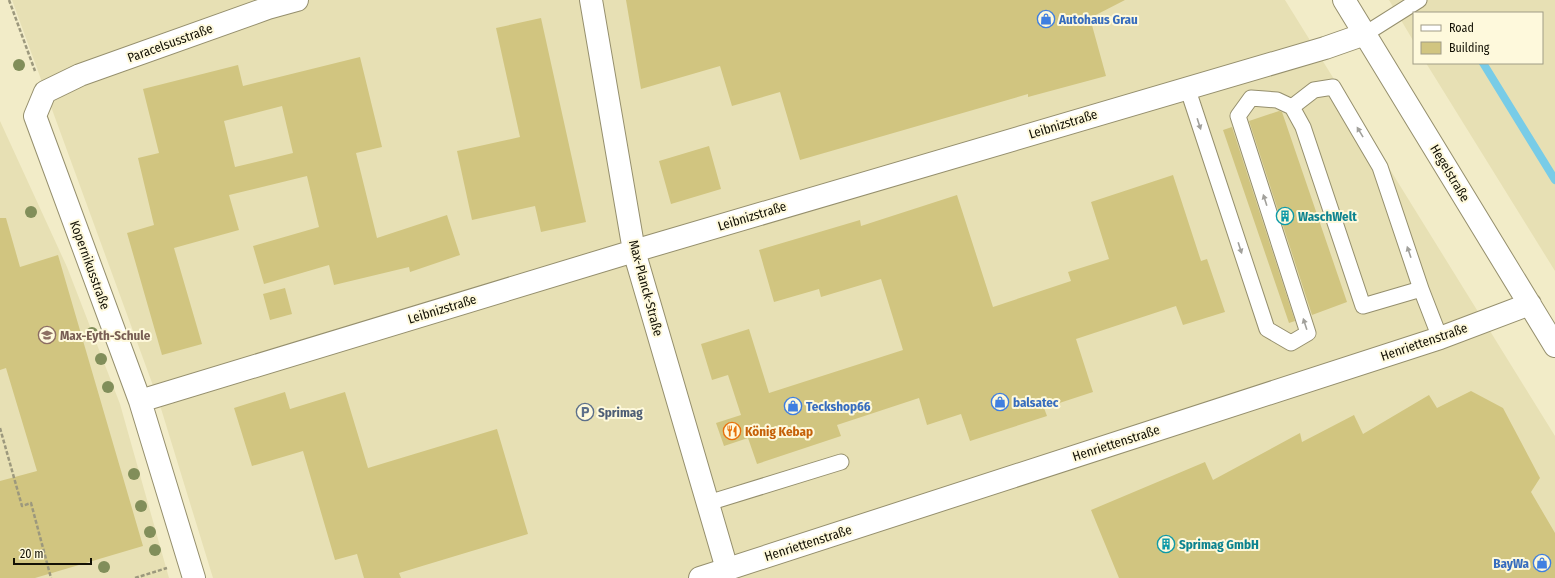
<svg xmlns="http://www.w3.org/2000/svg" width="1555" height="578" font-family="'Fira Sans Condensed',sans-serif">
  <rect width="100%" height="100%" fill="#f2ecc8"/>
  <!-- built -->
  <path fill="#e7e0b4" d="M 12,0 L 1285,0 L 1555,436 L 1555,578 L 213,578 L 159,402 Z
    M 1389,0 L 1555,0 L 1555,271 L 1426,63 L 1542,63 L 1542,13 L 1414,13 L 1414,42 Z
    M 0,121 L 67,267 L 120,404 L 169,578 L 0,578 Z"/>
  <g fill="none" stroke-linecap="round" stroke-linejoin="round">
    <!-- stream -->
    <path stroke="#78cce7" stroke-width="8" d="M 1483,63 L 1555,180"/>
  </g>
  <!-- building -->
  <path fill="#d1c580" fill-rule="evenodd" d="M 626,0 L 1125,0 L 1090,18 L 1106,76 L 1028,97 L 1028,94 L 800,160 L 780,92 L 732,106 L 720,66 L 641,89 Z
    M 541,18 L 586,222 L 541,232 L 535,206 L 472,220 L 457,151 L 520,137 L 496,28 Z
    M 360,57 L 382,147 L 356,153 L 377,238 L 447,215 L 460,255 L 410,272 L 409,267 L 334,285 L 329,265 L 264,284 L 253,246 L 319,227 L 307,176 L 229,195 L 239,230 L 174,248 L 202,344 L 162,355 L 127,233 L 154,225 L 138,158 L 159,153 L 143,89 L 238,65 L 243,86 ZM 282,106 L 293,153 L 235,167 L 224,121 Z
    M 1279,111 L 1282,112 L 1347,302 L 1312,315 L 1249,121 Z
    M 1232,127 L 1295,321 L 1289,323 L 1223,130 Z
    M 709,146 L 721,189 L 671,204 L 659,161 Z
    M 1173,175 L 1201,261 L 1207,259 L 1225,312 L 1183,325 L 1176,306 L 1076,339 L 1093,392 L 1044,408 L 1047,416 L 970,441 L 961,414 L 927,425 L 919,398 L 837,425 L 841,436 L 757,464 L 748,438 L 724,446 L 716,423 L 741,415 L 728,375 L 712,380 L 701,344 L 749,329 L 769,393 L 903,350 L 881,279 L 821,297 L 819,289 L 774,302 L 759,250 L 860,220 L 861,226 L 957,195 L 993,307 L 1071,281 L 1068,272 L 1109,259 L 1091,202 Z
    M 0,218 L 6,218 L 20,267 L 58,255 L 143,546 L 35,578 L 0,578 L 0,481 L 37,471 L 6,368 L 0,370 Z
    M 285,288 L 292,314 L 270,320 L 263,294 Z
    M 1471,391 L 1503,408 L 1540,478 L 1531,492 L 1555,533 L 1555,578 L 1119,578 L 1091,510 L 1205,462 L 1213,480 L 1300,433 L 1302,442 L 1354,415 L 1363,434 L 1429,395 L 1437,408 Z
    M 285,392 L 290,409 L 345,392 L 368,468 L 497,429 L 528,534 L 399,573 L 401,578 L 364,578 L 357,554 L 335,560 L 303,451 L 252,466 L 234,408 Z"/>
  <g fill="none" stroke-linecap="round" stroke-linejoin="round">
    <defs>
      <path id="lane" d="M 1365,34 L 1419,0
        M 1187,87 L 1267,329 L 1291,343 L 1308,333 L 1238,116 L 1251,98 L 1277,100 L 1292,107 L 1303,127 L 1363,306 L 1421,289 L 1440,338
        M 1292,107 L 1314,90 L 1333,87 L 1380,167 L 1421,289
        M 708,503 L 841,462"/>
      <path id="street" d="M 591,0 L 634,251 L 727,569
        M 140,401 L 634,251 L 1325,48 L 1365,34
        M 194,578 L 140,401 L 35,116 L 45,92 L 80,75 L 268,8 L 297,0"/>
      <path id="secondary" d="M 1344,0 L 1555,346
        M 700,578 L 1440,338 L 1530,304"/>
    </defs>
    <!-- lane casing -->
    <use href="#lane" stroke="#958f6d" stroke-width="17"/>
    <!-- street casing -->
    <use href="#street" stroke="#958f6d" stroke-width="24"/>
    <!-- secondary casing -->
    <use href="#secondary" stroke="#958f6d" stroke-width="24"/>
    <!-- path -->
    <path stroke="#9c987d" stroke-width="2.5" stroke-dasharray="4 2" stroke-linecap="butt" d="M 9,0 L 35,71
      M 0,428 L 22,506 L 31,503 L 51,578
      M 135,578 L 167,568"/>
    <!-- lane -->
    <use href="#lane" stroke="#fff" stroke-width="15"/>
    <!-- street -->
    <use href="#street" stroke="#fff" stroke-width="22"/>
    <!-- secondary -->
    <use href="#secondary" stroke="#fff" stroke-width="22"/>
  </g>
  <!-- trees -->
  <g fill="#818e5a">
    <circle cx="19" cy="65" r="6"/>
    <circle cx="31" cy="212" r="6"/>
    <circle cx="92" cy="333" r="6"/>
    <circle cx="101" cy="359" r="6"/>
    <circle cx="108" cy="387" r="6"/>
    <circle cx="134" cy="474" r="6"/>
    <circle cx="141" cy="506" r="6"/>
    <circle cx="150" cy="532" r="6"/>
    <circle cx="155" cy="550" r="6"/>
    <circle cx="104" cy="567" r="6"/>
  </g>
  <!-- one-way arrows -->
  <defs><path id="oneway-solid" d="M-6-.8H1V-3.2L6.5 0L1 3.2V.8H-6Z"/></defs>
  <g fill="#a1a09b">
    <use href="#oneway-solid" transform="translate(1199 124) rotate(72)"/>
    <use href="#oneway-solid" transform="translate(1360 132) rotate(-121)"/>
    <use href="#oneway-solid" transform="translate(1265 200) rotate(-108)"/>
    <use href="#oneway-solid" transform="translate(1240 248) rotate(72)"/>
    <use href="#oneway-solid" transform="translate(1409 252) rotate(-109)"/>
    <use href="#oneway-solid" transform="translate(1305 324) rotate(-108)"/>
  </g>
  <!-- icons -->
  <defs>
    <symbol id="shop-ring" viewBox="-11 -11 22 22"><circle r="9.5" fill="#fef9dc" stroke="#3f7fe0" stroke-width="1.5"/><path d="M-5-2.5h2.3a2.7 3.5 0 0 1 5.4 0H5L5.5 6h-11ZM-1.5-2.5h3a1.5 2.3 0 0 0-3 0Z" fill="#3f7fe0"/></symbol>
    <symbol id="building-ring" viewBox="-11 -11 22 22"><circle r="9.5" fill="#fef9dc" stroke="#0f9aa8" stroke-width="1.5"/><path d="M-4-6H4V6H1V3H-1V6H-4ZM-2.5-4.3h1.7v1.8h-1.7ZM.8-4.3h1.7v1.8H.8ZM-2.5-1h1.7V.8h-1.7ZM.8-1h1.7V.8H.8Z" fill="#0f9aa8"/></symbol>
    <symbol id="school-ring" viewBox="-11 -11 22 22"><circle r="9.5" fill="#fef9dc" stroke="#8d6e63" stroke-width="1.5"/><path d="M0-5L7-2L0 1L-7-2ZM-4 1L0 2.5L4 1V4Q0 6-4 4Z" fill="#8d6e63"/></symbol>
    <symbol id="parking-ring" viewBox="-11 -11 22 22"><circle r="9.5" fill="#fef9dc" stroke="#5c6f8a" stroke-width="1.5"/><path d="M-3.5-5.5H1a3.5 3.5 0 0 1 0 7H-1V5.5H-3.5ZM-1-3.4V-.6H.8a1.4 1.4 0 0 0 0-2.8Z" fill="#5c6f8a"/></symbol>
    <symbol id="restaurant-ring" viewBox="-11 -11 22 22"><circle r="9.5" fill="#fef9dc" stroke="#e8710a" stroke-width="1.5"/><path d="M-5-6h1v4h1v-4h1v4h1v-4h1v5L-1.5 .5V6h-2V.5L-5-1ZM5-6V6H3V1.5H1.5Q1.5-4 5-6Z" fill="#e8710a"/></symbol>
  </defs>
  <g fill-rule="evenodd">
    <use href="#shop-ring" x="1036" y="9" width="20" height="20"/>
    <use href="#building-ring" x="1275" y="206" width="20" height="20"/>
    <use href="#school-ring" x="37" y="325" width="20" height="20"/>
    <use href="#shop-ring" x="990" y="392" width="20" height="20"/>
    <use href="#shop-ring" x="783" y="396" width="20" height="20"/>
    <use href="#parking-ring" x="575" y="402" width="20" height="20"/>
    <use href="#restaurant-ring" x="722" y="421" width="20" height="20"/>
    <use href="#building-ring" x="1156" y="534" width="20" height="20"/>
    <use href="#shop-ring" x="1532" y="553" width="20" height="20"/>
  </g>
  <g text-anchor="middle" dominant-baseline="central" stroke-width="4" stroke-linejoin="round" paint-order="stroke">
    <!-- shop labels -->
    <g font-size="13" font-weight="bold" fill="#366cbe" stroke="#fef9dc" text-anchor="start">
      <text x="1059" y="19">Autohaus Grau</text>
      <text x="1013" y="402">balsatec</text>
      <text x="806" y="406">Teckshop66</text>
      <text x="1529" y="563" text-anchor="end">BayWa</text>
    </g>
    <!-- street labels -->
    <g font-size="13" fill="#131105" stroke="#fef9dc">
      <text transform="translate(170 43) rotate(-20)">Paracelsusstraße</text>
      <text transform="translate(1063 124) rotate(-17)">Leibnizstraße</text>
      <text transform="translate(1450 173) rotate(59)">Hegelstraße</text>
      <text transform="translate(752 216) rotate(-17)">Leibnizstraße</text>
      <text transform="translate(90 265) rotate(70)">Kopernikusstraße</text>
      <text transform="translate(646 288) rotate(75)">Max-Planck-Straße</text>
      <text transform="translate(442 309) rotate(-17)">Leibnizstraße</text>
      <text transform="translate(1424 342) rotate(-19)">Henriettenstraße</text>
      <text transform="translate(1116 443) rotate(-18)">Henriettenstraße</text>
      <text transform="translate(808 543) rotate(-18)">Henriettenstraße</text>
    </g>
    <!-- culture labels -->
    <g font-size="13" font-weight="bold" fill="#0d838f" stroke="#fef9dc" text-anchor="start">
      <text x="1298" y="216">WaschWelt</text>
      <text x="1179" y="544">Sprimag GmbH</text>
    </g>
    <!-- education labels -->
    <g font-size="13" font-weight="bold" fill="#785e54" stroke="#fef9dc" text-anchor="start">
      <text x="60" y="335">Max-Eyth-Schule</text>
    </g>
    <!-- service labels -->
    <g font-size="13" font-weight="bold" fill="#4e5e75" stroke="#fef9dc" text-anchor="start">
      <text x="598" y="412">Sprimag</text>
    </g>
    <!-- food labels -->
    <g font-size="13" font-weight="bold" fill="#c56008" stroke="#fef9dc" text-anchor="start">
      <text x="745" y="431">König Kebap</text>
    </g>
  </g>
  <!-- legend -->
  <rect x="1413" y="12" width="130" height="52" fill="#fef9dc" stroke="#a09c86"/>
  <rect x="1421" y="25" width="20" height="6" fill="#ffffff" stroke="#a09c86"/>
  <text x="1449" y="32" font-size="12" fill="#131105">Road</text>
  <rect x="1421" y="42" width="20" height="12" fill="#d1c580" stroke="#a09c86"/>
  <text x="1449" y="52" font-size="12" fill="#131105">Building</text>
  <!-- scale -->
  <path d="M14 558v6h77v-6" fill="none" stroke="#131105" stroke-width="2"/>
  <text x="20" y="558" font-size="12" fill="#131105" stroke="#fef9dc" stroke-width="3" paint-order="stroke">20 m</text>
</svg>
